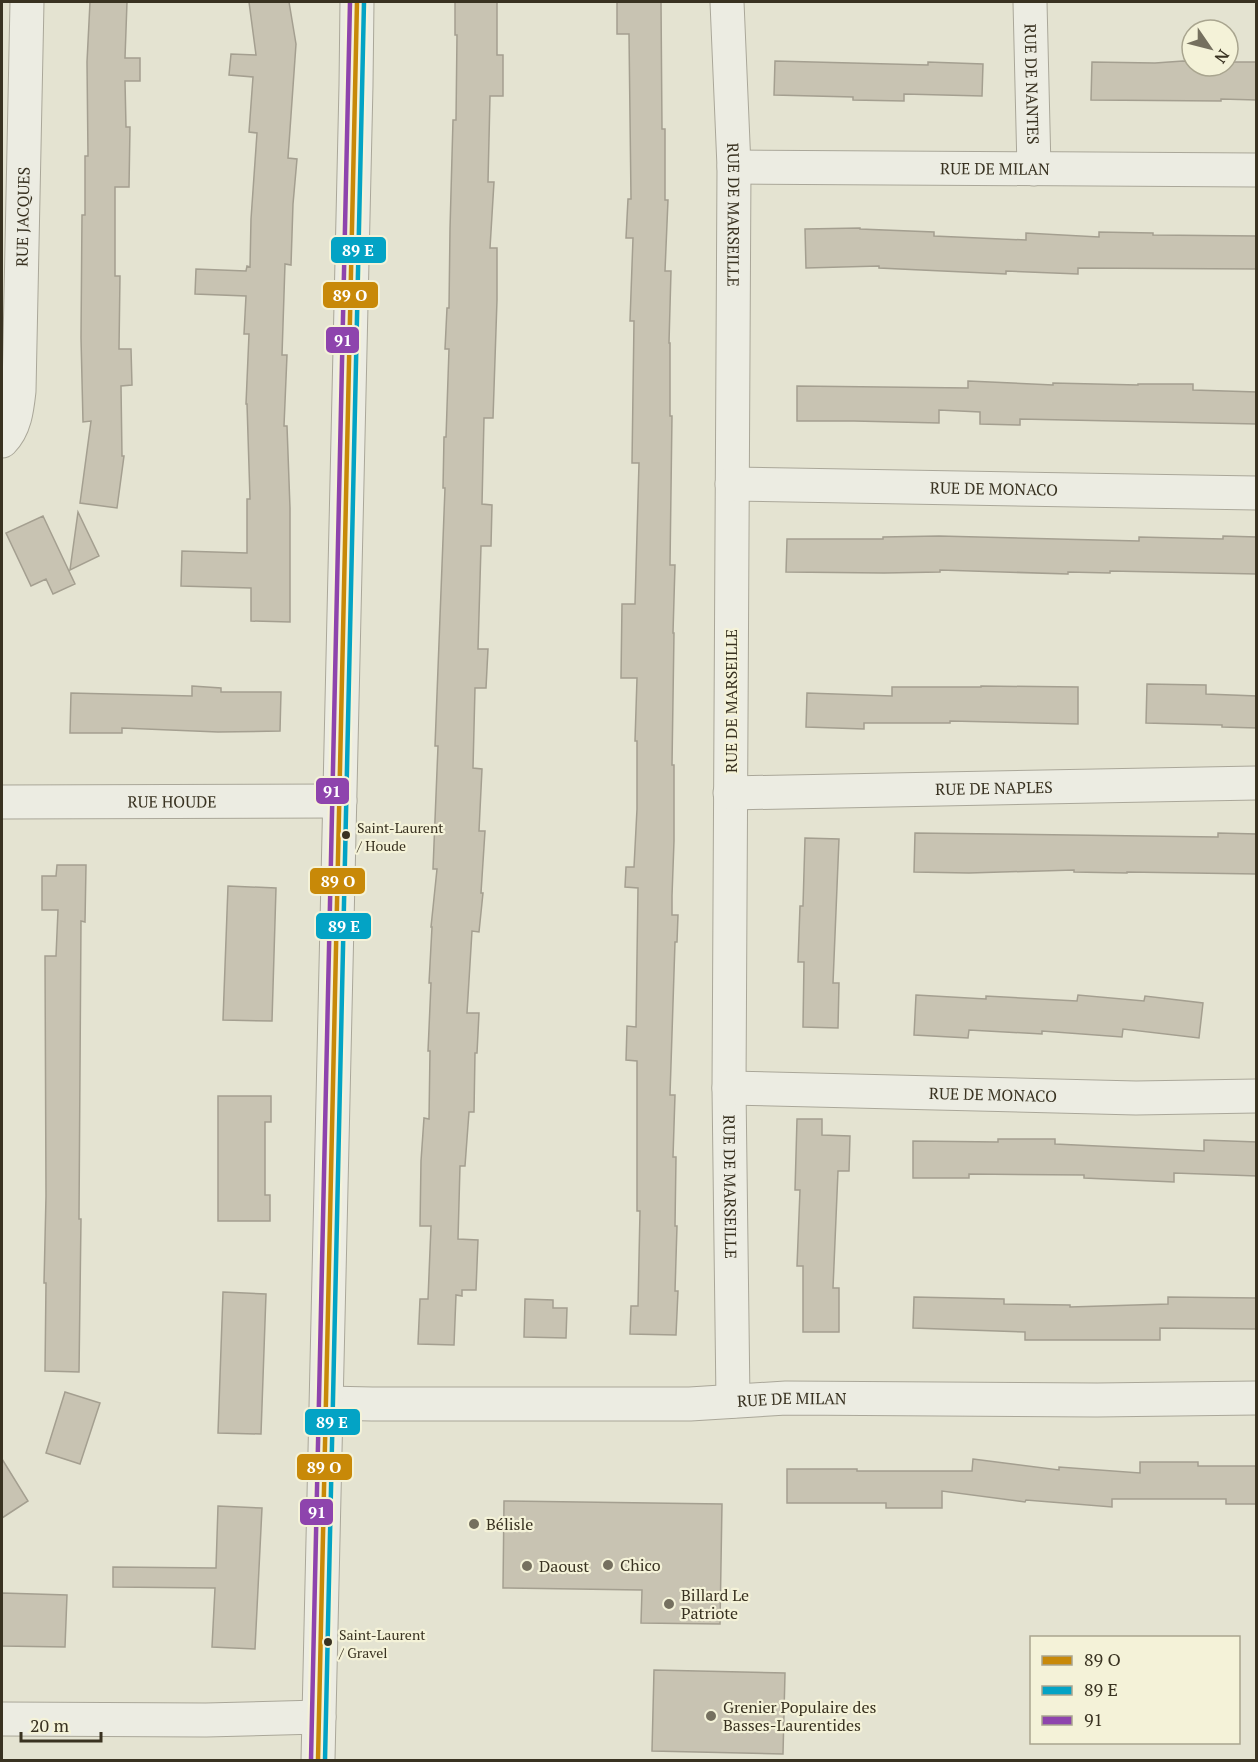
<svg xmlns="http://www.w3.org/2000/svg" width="1258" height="1762" font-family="'PT Serif',serif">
  <rect width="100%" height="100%" fill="#e4e3d1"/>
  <!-- building -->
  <path fill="#c8c3b2" stroke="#a49f90" stroke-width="1.5" d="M 90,2 L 127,2 L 125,58 L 140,58 L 140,81 L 125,81 L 126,127 L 130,127 L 129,187 L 115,187 L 115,276 L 120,276 L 119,349 L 131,349 L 132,385 L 121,386 L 122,456 L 124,456 L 117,508 L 80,503 L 91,421 L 83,422 L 81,338 L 82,215 L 85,215 L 85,156 L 88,156 L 87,62 Z
    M 249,2 L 289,2 L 296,44 L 288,158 L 297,159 L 293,204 L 291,265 L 285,264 L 282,355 L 287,355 L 284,426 L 287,426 L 290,508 L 290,622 L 251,621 L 251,588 L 181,586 L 182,551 L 247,553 L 247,499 L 250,499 L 247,404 L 246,404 L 249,334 L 244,334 L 246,296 L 195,294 L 196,269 L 246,271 L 247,266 L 250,267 L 251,219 L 257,133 L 249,132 L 253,77 L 229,75 L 231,54 L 256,55 Z
    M 455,2 L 497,2 L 497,55 L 503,55 L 503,96 L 490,96 L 488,182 L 494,182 L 490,248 L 497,248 L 497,300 L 493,418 L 484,418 L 482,504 L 492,505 L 491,546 L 481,546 L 478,649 L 488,649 L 486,688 L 475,688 L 473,768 L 482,769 L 479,831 L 485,831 L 481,893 L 483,893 L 479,932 L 472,931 L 467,1013 L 479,1013 L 477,1053 L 475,1053 L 474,1112 L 469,1112 L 465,1166 L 460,1166 L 458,1239 L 478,1240 L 476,1290 L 462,1290 L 462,1296 L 456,1295 L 454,1345 L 418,1344 L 420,1299 L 428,1299 L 431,1226 L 420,1226 L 421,1161 L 424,1118 L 429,1119 L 430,1051 L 428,1051 L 431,983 L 429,983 L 432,927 L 431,927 L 437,869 L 433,869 L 438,746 L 435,746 L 445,488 L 443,488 L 444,437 L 446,437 L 449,349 L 445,349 L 447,308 L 449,308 L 450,229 L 453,120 L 456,120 L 457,35 L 455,35 Z
    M 617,2 L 661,2 L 662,129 L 665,129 L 665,200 L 668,200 L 665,271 L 671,271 L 669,343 L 670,343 L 670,416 L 672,416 L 670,565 L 675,565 L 673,633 L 674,633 L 672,765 L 674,765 L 674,841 L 672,896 L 672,915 L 678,915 L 677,942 L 675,942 L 670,1095 L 675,1095 L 673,1157 L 676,1157 L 675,1226 L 677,1226 L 675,1291 L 678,1291 L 676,1335 L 630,1334 L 631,1306 L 638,1306 L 640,1211 L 637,1211 L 637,1061 L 626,1060 L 627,1026 L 636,1027 L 638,888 L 625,887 L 626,867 L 634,867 L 637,809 L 637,741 L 635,741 L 637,678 L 621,678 L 622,604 L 635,604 L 639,463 L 632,463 L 634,321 L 630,321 L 633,238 L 626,238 L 628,199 L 631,199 L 629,34 L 617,34 Z
    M 775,61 L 928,65 L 928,62 L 983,64 L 982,96 L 904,94 L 904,101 L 853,100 L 853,97 L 774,95 Z
    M 1183,61 L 1192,62 L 1192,66 L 1228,66 L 1228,62 L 1257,62 L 1257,100 L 1221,99 L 1221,101 L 1091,100 L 1092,62 L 1155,63 Z
    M 860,228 L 860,229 L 934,232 L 934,236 L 1026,240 L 1026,233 L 1099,237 L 1099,232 L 1153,233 L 1153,235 L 1257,236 L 1257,269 L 1078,268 L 1078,274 L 1006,271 L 1006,274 L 879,268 L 879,266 L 806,268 L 805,229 Z
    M 968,381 L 1053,385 L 1053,383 L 1138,385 L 1138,384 L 1193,384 L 1193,390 L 1257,392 L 1257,424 L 1020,419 L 1020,425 L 980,424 L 980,412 L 939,410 L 939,423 L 854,421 L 797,421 L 797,386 L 968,388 Z
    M 78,512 L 99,556 L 70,570 Z
    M 43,516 L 75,584 L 53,594 L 46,579 L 31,586 L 6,533 Z
    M 939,536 L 1139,541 L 1139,537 L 1223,539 L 1223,536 L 1257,537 L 1257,574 L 1110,571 L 1110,573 L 1068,572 L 1068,574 L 940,570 L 940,572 L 884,573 L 786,572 L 787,539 L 883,539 L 883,537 Z
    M 1147,684 L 1206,685 L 1206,694 L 1257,696 L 1257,728 L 1222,727 L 1222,725 L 1146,723 Z
    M 192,686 L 221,688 L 221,692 L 281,692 L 280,731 L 218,732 L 122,728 L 122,733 L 70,733 L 71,693 L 192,696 Z
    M 981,686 L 1078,687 L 1078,724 L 950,721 L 950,723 L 864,723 L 864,729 L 806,727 L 807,693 L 892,696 L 892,687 L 981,687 Z
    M 915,833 L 1218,837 L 1218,833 L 1257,834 L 1257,874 L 1127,872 L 1127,873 L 1074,872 L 1074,870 L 969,873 L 914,872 Z
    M 805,838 L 839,839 L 833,983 L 839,983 L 838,1028 L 803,1027 L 804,962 L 798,962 L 800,906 L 803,906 Z
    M 57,865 L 86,865 L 85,922 L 81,921 L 79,1219 L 81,1219 L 79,1372 L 45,1371 L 46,1283 L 44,1283 L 46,1196 L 45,956 L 56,956 L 58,910 L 42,910 L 42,876 L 56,876 Z
    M 228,886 L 276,888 L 272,1021 L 223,1020 Z
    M 916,995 L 986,999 L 986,996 L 1077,1001 L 1078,995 L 1144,1001 L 1145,996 L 1203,1003 L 1199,1038 L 1123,1029 L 1122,1037 L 1042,1031 L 1042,1034 L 969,1030 L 968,1038 L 914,1035 Z
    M 218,1096 L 271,1096 L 271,1122 L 265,1122 L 265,1195 L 270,1195 L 270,1221 L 218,1221 Z
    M 797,1119 L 822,1119 L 822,1135 L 850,1136 L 849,1171 L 838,1171 L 833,1288 L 839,1288 L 839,1332 L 803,1332 L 803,1266 L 797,1266 L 800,1190 L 795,1190 Z
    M 998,1139 L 1055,1139 L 1055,1144 L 1204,1151 L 1204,1140 L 1257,1142 L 1257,1176 L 1174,1173 L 1174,1182 L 1084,1178 L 1084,1175 L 969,1174 L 969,1178 L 913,1178 L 913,1141 L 998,1142 Z
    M 223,1292 L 266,1294 L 261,1434 L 218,1433 Z
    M 914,1297 L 1004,1299 L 1004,1304 L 1070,1305 L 1070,1307 L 1168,1304 L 1168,1297 L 1257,1298 L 1257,1329 L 1160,1328 L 1160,1340 L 1025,1340 L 1025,1332 L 913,1328 Z
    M 525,1299 L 553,1300 L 553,1308 L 567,1308 L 566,1338 L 524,1337 Z
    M 65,1392 L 100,1403 L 80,1464 L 46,1453 Z
    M 2,1459 L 28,1501 L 2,1518 Z
    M 973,1459 L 1059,1470 L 1059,1467 L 1140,1473 L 1140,1462 L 1198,1462 L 1198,1466 L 1257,1466 L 1257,1504 L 1226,1504 L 1226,1499 L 1112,1499 L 1112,1507 L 1026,1500 L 1025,1502 L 942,1491 L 942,1508 L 886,1508 L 886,1503 L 787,1503 L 787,1469 L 857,1469 L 857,1471 L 972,1471 Z
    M 504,1501 L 722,1504 L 720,1624 L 641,1623 L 642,1590 L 503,1588 Z
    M 218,1506 L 262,1508 L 255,1649 L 212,1647 L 215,1588 L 113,1587 L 113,1567 L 216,1568 Z
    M 2,1593 L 67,1595 L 65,1647 L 2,1646 Z
    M 654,1670 L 785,1673 L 783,1754 L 652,1751 Z"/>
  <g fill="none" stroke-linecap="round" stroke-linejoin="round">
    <defs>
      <g id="minor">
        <path id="s1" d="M 727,2 L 734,167 L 729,1088 L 733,1401"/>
        <path id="s2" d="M 1030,2 L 1034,169"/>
        <path id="s3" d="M 734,167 L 1256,170"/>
        <path id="s4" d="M 2,441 C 15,428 17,409 19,391 L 27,2"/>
        <path id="s5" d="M 732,484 L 1256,493"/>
        <path id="s6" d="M 730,793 L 1256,783"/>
        <path id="s7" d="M 2,802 L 340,801"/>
        <path id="s8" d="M 729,1088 L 1136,1098 L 1256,1096"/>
        <path id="s9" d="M 327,1403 L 372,1404 L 690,1404 L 786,1398 L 1097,1400 L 1256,1398"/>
        <path d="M 2,1719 L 206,1720 L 319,1717"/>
        <path d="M 318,1760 L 356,85 L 357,2"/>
      </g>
    </defs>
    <!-- minor casing -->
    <use href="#minor" stroke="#aaa799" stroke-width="35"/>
    <!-- minor -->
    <use href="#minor" stroke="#ecece2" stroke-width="33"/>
    <defs>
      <path id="bus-1" d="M 318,1760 L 357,2"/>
      <path id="bus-2" d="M 325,1760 L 364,2"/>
      <path id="bus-3" d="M 311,1760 L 350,2"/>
    </defs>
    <!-- bus-1 casing -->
    <use href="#bus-1" stroke="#f4f2d8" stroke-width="9"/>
    <!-- bus-2 casing -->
    <use href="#bus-2" stroke="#f4f2d8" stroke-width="9"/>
    <!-- bus-3 casing -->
    <use href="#bus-3" stroke="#f4f2d8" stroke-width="9"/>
    <!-- bus-1 -->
    <use href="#bus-1" stroke="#c88908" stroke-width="4.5"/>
    <!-- bus-2 -->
    <use href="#bus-2" stroke="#03a3c5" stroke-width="4.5"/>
    <!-- bus-3 -->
    <use href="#bus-3" stroke="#8e44ad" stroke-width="4.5"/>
  </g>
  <!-- markers -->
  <g fill="#393221" stroke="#f4f2d8" stroke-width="2">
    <circle cx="346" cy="835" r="5"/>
    <circle cx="328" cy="1642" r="5"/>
  </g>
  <g fill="#75705f" stroke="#f4f2d8" stroke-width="2">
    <circle cx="474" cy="1524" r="6"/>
    <circle cx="608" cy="1565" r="6"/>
    <circle cx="527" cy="1566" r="6"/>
    <circle cx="669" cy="1604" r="6"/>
    <circle cx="711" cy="1716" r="6"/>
  </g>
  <g text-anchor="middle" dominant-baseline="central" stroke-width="4.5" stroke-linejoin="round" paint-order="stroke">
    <!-- bus labels -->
    <g font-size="14" fill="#393221" stroke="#f4f2d8" text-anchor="start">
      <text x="357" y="827">Saint-Laurent<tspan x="357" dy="18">/ Houde</tspan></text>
      <text x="339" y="1634">Saint-Laurent<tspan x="339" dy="18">/ Gravel</tspan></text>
    </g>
    <!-- street labels -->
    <g font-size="16" fill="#393221" stroke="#f4f2d8">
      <text stroke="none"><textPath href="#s2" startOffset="82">RUE DE NANTES</textPath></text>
      <text stroke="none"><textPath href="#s3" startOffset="261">RUE DE MILAN</textPath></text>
      <text stroke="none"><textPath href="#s1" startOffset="213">RUE DE MARSEILLE</textPath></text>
      <text stroke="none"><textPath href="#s4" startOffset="228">RUE JACQUES</textPath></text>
      <text stroke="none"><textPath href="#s5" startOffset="262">RUE DE MONACO</textPath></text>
      <text transform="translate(731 701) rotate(-90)">RUE DE MARSEILLE</text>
      <text stroke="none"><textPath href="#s6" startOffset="264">RUE DE NAPLES</textPath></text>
      <text stroke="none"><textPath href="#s7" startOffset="170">RUE HOUDE</textPath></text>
      <text stroke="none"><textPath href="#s8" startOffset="264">RUE DE MONACO</textPath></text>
      <text stroke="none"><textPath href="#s1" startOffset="1185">RUE DE MARSEILLE</textPath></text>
      <text stroke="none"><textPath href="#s9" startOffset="465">RUE DE MILAN</textPath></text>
    </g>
    <!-- poi labels -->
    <g font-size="16" fill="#393221" stroke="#f4f2d8" text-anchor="start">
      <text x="486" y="1524">Bélisle</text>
      <text x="620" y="1565">Chico</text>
      <text x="539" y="1566">Daoust</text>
      <text x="681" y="1595">Billard Le<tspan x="681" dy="18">Patriote</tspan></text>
      <text x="723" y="1707">Grenier Populaire des<tspan x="723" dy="18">Basses-Laurentides</tspan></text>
    </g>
  </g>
  <g stroke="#f4f2d8" stroke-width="2">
    <rect x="330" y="236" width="57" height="28" rx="6" fill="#03a3c5"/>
    <rect x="322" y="281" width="57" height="28" rx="6" fill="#c88908"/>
    <rect x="325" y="326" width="35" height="28" rx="6" fill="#8e44ad"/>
    <rect x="315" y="777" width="35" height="28" rx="6" fill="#8e44ad"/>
    <rect x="309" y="867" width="57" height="28" rx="6" fill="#c88908"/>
    <rect x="315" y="912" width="57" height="28" rx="6" fill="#03a3c5"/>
    <rect x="304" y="1408" width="57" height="28" rx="6" fill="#03a3c5"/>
    <rect x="296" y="1453" width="57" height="28" rx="6" fill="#c88908"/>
    <rect x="299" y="1498" width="35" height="28" rx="6" fill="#8e44ad"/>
  </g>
  <g font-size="16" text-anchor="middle" font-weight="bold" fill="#fff">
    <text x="358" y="256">89 E</text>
    <text x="350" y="301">89 O</text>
    <text x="343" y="346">91</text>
    <text x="332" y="797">91</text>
    <text x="338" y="887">89 O</text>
    <text x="344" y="932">89 E</text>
    <text x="332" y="1428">89 E</text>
    <text x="324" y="1473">89 O</text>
    <text x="317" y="1518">91</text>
  </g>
  <!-- border -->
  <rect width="1258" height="1762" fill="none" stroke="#393221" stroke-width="6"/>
  <!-- legend -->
  <rect x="1030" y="1636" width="210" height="108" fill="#f4f2d8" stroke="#a9a58f" stroke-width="1.5"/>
  <rect x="1042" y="1656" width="30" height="9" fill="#c88908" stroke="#a9a58f" stroke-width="1.5"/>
  <text x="1084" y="1666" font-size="18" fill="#393221">89 O</text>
  <rect x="1042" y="1686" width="30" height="9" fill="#03a3c5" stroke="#a9a58f" stroke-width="1.5"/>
  <text x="1084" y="1696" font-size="18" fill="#393221">89 E</text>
  <rect x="1042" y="1716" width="30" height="9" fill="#8e44ad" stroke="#a9a58f" stroke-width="1.5"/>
  <text x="1084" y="1726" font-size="18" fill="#393221">91</text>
  <!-- north arrow -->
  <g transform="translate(1210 48) rotate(125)"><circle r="28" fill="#f4f2d8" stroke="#a9a58f" stroke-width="1.5"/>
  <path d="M0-4.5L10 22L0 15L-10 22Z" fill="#75705f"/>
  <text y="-9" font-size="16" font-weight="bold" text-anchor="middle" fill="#393221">N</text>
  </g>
  <!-- scale -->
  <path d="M21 1732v9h80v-9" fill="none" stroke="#393221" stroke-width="3"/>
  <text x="30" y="1732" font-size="18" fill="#393221" stroke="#f4f2d8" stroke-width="4.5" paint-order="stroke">20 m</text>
</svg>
